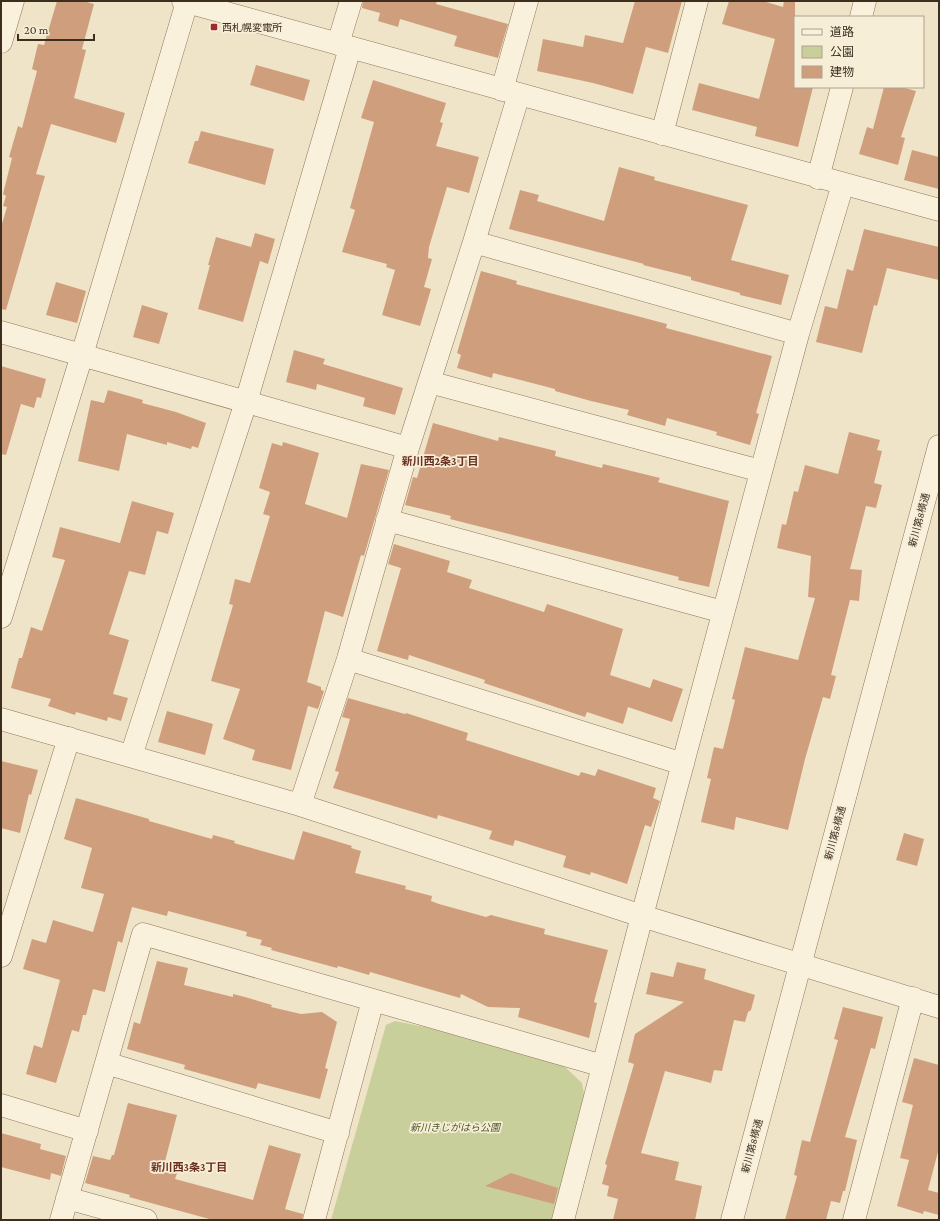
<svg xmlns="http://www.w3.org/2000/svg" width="940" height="1221" font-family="'Crimson Pro','Noto Sans JP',serif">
  <rect width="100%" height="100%" fill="#f0e4c8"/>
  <!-- green -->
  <path fill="#c9cf9b" d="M 395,1021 L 549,1052 L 582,1083 L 589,1120 L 554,1220 L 331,1220 L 386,1025 Z"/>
  <!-- building -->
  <path fill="#cf9f7d" d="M 57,1 L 83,1 L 94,4 L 82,49 L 86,50 L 74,98 L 125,113 L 116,143 L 51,124 L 36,174 L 45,176 L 6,310 L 1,309 L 1,227 L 7,207 L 3,206 L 6,196 L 3,194 L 12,158 L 9,157 L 18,126 L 22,128 L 37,71 L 32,69 L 38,44 L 44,45 Z
    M 363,1 L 437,1 L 436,4 L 508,24 L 498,58 L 454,46 L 457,36 L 400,19 L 398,27 L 378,21 L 380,13 L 362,8 Z
    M 635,1 L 682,1 L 668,53 L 646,47 L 633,94 L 593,83 L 537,71 L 543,39 L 583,47 L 585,35 L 623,43 Z
    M 729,1 L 763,1 L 783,7 L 784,1 L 795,1 L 795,87 L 813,87 L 798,147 L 755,136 L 757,127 L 692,110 L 699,83 L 759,99 L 775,39 L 722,24 Z
    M 256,65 L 310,80 L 304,101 L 250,85 Z
    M 373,80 L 446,103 L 440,122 L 443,123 L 436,146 L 479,157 L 469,193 L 447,187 L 429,247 L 428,258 L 432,259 L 424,287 L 431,289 L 420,326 L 382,315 L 395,270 L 386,267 L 387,264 L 342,252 L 355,210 L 350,208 L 374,122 L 361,118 Z
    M 884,87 L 901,87 L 916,91 L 901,137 L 905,138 L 898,165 L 859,154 L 867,127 L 873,129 Z
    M 201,131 L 274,149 L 265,185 L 188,163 L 195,141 L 198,141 Z
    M 912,150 L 939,157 L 939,189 L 904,180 Z
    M 619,167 L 655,177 L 654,180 L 748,205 L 731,260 L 789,275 L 781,305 L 740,295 L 740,293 L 691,280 L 691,277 L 643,265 L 644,264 L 509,229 L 520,190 L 539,195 L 537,201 L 604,221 Z
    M 864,229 L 939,247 L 939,280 L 887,268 L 877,306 L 874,305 L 862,353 L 816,342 L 825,306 L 837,309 L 847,269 L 853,271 Z
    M 255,233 L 275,239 L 268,264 L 260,261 L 243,322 L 198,309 L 210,265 L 208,265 L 216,237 L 251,247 Z
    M 481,271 L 517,281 L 516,284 L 667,324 L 666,328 L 772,356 L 756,413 L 759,414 L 750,445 L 716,435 L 717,432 L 667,418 L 665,426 L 627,415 L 629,410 L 591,401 L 555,391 L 555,389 L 493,373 L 492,378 L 457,368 L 461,355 L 457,353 Z
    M 56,282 L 86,291 L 77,323 L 46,315 Z
    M 142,305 L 168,313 L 159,344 L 133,337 Z
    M 294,350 L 325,359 L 323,364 L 403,388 L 395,415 L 363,406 L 365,398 L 317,384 L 316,390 L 286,382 Z
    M 1,366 L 46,379 L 41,398 L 37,397 L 34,408 L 21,404 L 6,455 L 1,454 Z
    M 108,390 L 143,400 L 142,403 L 176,412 L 206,423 L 198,448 L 192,446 L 191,449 L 167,442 L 167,445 L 127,434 L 119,471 L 78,461 L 91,400 L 104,403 Z
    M 433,423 L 498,441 L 499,437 L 556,451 L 555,456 L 602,468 L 603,464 L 660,478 L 658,482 L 729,501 L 709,587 L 678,580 L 679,577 L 450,519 L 451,516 L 405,505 L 413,477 L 417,478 Z
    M 849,432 L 880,440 L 877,450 L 882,451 L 874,483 L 882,485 L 876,508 L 866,506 L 850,569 L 862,570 L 859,601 L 850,600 L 831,675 L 836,676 L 830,699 L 823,697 L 805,759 L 788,830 L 736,817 L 734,830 L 701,822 L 711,779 L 707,778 L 714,747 L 723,749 L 735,700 L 732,699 L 745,647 L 798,660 L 815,598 L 808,597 L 811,556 L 777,548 L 782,524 L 786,525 L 794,491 L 798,492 L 805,465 L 838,474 Z
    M 283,442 L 319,453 L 305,504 L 347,518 L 361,464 L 389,470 L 364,556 L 361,555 L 343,617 L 325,611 L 307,682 L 321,687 L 321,690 L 324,691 L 318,709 L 308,706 L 291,770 L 252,760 L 255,750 L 223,739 L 240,689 L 211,681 L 233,605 L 229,604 L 235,579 L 250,583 L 270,516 L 263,514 L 270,492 L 259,488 L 272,443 L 282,446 Z
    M 132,501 L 174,513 L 168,534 L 157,531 L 145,575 L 129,571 L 109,634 L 129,640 L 113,694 L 128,698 L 121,721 L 108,717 L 107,721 L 76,712 L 75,715 L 48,706 L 51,699 L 11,688 L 19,658 L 22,658 L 31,627 L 42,631 L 65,560 L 52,557 L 60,527 L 120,543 Z
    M 394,544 L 450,561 L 447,572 L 472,580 L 469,588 L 544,612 L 547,604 L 623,629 L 610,675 L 650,688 L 653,679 L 683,689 L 672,722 L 628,707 L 623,724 L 587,712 L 585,717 L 484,683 L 485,680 L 409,655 L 408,660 L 377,651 L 401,568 L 388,564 Z
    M 348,698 L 405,714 L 406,713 L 468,733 L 466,740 L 579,776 L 581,772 L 595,776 L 598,769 L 656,788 L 653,798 L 660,801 L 659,804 L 651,827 L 645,825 L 627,884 L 591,872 L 590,875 L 563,867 L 566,856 L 515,840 L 513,846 L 489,839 L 492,831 L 438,815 L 437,819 L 333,788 L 339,772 L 335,771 L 350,719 L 342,717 Z
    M 167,711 L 213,724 L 205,755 L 158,742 Z
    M 1,761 L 38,770 L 31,795 L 29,794 L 20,833 L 1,828 Z
    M 76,798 L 149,819 L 149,821 L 212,839 L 213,835 L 235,841 L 234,843 L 294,860 L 303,831 L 352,846 L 351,848 L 361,851 L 355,873 L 406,886 L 405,889 L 432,896 L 431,901 L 439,904 L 486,917 L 491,915 L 545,929 L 544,934 L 608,950 L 594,1002 L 597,1003 L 589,1038 L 518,1017 L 520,1008 L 488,1007 L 461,994 L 460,998 L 370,972 L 369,975 L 338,966 L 337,968 L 271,950 L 272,948 L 260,945 L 262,940 L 246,936 L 247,932 L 168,911 L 167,916 L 132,907 L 122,943 L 118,941 L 105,992 L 93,989 L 86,1015 L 83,1015 L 79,1032 L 72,1030 L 56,1083 L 26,1074 L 34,1045 L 42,1048 L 60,980 L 23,969 L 32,939 L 46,943 L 53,920 L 93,932 L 104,894 L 81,888 L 92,848 L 64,839 Z
    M 904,833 L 924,839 L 917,866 L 896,860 Z
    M 157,961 L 188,968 L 184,985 L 233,997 L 233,994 L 245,997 L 272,1005 L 271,1007 L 301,1014 L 322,1012 L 337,1022 L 325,1068 L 328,1069 L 320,1099 L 258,1083 L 256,1089 L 184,1069 L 185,1065 L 127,1049 L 134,1022 L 140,1024 Z
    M 677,962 L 706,969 L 704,979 L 755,995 L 751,1010 L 748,1012 L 745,1022 L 734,1020 L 722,1071 L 714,1070 L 711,1083 L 665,1071 L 641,1153 L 679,1162 L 675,1180 L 702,1186 L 695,1220 L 613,1220 L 618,1199 L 607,1196 L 609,1186 L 602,1184 L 607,1165 L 605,1164 L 634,1064 L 628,1062 L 635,1034 L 684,1002 L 646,994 L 651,972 L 673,977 Z
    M 843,1007 L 883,1017 L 875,1049 L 871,1048 L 845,1137 L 857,1140 L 845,1191 L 843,1191 L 840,1203 L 831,1201 L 826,1220 L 785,1220 L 797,1176 L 794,1175 L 802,1140 L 810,1142 L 838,1040 L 834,1039 Z
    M 914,1058 L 939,1065 L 939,1148 L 928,1190 L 939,1193 L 939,1215 L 924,1211 L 923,1214 L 897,1206 L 909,1160 L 900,1158 L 913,1105 L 902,1102 Z
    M 128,1103 L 177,1115 L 163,1169 L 177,1173 L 175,1179 L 253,1200 L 269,1145 L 301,1154 L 285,1209 L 303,1214 L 302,1220 L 213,1220 L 129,1197 L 130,1195 L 85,1183 L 93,1156 L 110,1160 L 112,1155 L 114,1155 Z
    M 1,1133 L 41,1144 L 40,1149 L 66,1156 L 61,1176 L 51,1173 L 50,1180 L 1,1167 Z
    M 511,1173 L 558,1188 L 554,1204 L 485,1186 Z"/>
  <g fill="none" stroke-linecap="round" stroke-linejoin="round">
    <defs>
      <path id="minor" d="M 183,1 L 939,210
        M 861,17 L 865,1
        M 1,42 L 13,1
        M 338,44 L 351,1
        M 502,90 L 527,1
        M 662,134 L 697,1
        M 818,178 L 842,87
        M 474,242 L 798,334
        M 1,332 L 408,448
        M 429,382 L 761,471
        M 387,520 L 723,612
        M 1,617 L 82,355 L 187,2
        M 348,659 L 683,764
        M 1,719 L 300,805 L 642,916 L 939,1007
        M 131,756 L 246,402 L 350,48
        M 300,805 L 348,659 L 408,448 L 474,242 L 519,94
        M 1,956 L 69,738
        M 106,1063 L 338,1133
        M 1,1105 L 87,1131
        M 67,1198 L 146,1220
        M 61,1220 L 143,934 L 603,1066
        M 314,1220 L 373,1000
        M 563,1220 L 642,916 L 798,334 L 843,184
        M 854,1220 L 913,998"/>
      <path id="tertiary" d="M 732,1220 L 939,446"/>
    </defs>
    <!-- minor casing -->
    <use href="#minor" stroke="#8d765c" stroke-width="23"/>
    <!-- tertiary casing -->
    <use href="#tertiary" stroke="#8d765c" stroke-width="23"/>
    <!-- minor -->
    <use href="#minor" stroke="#faf1dc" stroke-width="22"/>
    <!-- tertiary -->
    <use href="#tertiary" stroke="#faf1dc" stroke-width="22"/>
  </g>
  <!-- markers -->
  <rect fill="#9e2a2b" stroke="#f7eed8" stroke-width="1.5" x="210" y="23" width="8" height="8" rx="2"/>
  <g text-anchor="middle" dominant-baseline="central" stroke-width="3.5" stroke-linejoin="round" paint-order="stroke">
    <!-- poi labels -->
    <g font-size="10" fill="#3d2e20" stroke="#f7eed8" text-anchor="start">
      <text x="222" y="27">西札幌変電所</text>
    </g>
    <!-- street labels -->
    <g font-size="10" fill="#3d2e20" stroke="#f7eed8">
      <text transform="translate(919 520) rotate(-75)">新川第8横通</text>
      <text transform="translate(835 833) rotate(-75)">新川第8横通</text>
      <text transform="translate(752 1146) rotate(-75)">新川第8横通</text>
    </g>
    <!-- park labels -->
    <g font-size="10" font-style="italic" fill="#4d5a26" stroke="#f7eed8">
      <text x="455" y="1127">新川きじがはら公園</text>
    </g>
    <!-- neighbourhood labels -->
    <g font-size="11" font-weight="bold" fill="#6b2e1e" stroke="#f7eed8">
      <text x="440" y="461">新川西2条3丁目</text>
      <text x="189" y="1167">新川西3条3丁目</text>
    </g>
  </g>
  <!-- border -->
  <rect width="940" height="1221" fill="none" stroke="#3d2e20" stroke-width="4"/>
  <!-- legend -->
  <rect x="794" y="16" width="130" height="72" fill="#f7eed8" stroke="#ada18e"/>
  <rect x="802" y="29" width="20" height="6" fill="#faf1dc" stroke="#ada18e"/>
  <text x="830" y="36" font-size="12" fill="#3d2e20">道路</text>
  <rect x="802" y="46" width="20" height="12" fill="#c9cf9b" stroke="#ada18e"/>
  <text x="830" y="56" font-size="12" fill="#3d2e20">公園</text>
  <rect x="802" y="66" width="20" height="12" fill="#cf9f7d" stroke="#ada18e"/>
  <text x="830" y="76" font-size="12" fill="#3d2e20">建物</text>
  <!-- scale -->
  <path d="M18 34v6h76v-6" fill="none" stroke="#3d2e20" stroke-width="2"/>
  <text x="24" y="34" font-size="12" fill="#3d2e20" stroke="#f7eed8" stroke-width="3" paint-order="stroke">20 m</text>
</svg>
